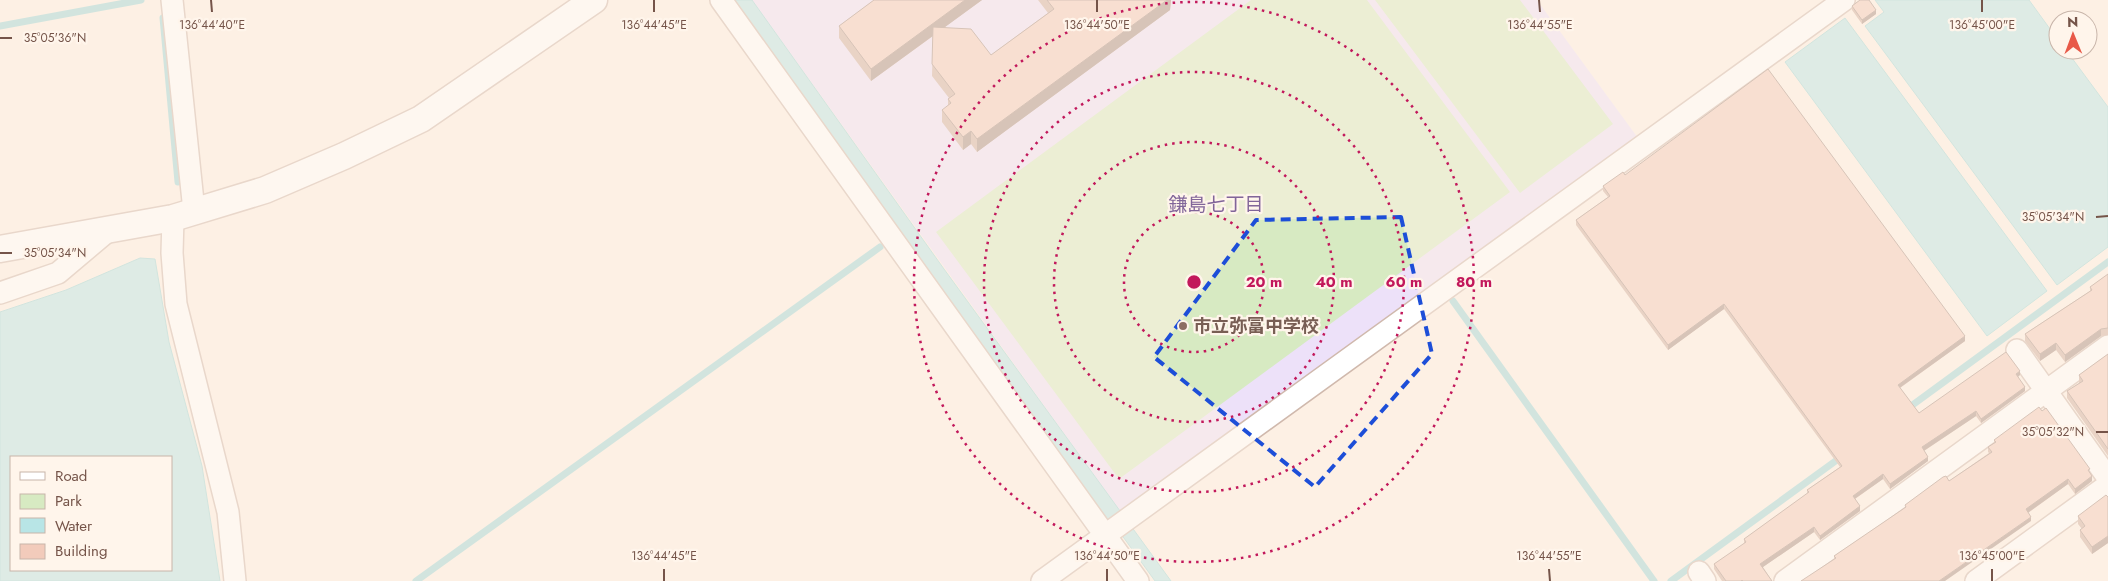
<svg xmlns="http://www.w3.org/2000/svg" width="2108" height="581" font-family="Jost,'Noto Sans JP',sans-serif">
  <rect width="100%" height="100%" fill="#fdf0e4"/>
  <!-- education -->
  <path fill="#ede1f9" d="M 752,0 L 1537,0 L 1638,138 L 1122,514 Z"/>
  <!-- green -->
  <path fill="#d7eac2" d="M 1251,0 L 1367,0 L 1510,192 L 1119,479 L 936,232 Z
    M 1375,0 L 1520,0 L 1613,124 L 1520,193 Z"/>
  <!-- water -->
  <path fill="#b8e5e6" stroke="#9ed6d8" fill-rule="evenodd" d="M 734,0 L 752,0 L 944,269 L 1171,581 L 1155,581 L 1121,534 L 1103,517 Z
    M 1875,0 L 2029,0 L 2058,40 L 2058,50 L 2066,50 L 2108,107 L 2108,247 L 2057,285 L 1865,26 L 1884,12 Z
    M 1845,18 L 2047,291 L 1987,336 L 1785,62 Z
    M 140,258 L 155,259 L 169,342 L 202,466 L 220,581 L 0,581 L 0,312 L 66,290 ZM 171,457 L 171,570 L 11,570 L 11,457 Z"/>
  <g fill="none" stroke-linecap="round" stroke-linejoin="round">
    <!-- stream -->
    <path stroke="#9ed6d8" stroke-width="7" d="M 163,18 L 178,182
      M 0,26 L 141,0
      M 1453,301 L 1654,581
      M 1907,409 L 2108,262
      M 416,581 L 880,247
      M 1671,581 L 1841,457"/>
    <defs>
      <path id="minor" d="M 172,0 L 194,211
        M 721,0 L 1138,581
        M 173,218 L 172,253 L 176,304 L 228,512 L 235,581
        M 0,293 L 58,273 L 109,230
        M 2017,350 L 2108,478
        M 1699,572 L 1705,581
        M 1042,581 L 1844,0
        M 1785,581 L 2108,346
        M 1976,581 L 2108,485"/>
      <path id="tertiary" d="M 0,249 L 173,218 L 265,190 L 344,156 L 421,119 L 594,0"/>
    </defs>
    <!-- minor casing -->
    <use href="#minor" stroke="#d0b9ad" stroke-width="24"/>
    <!-- tertiary casing -->
    <use href="#tertiary" stroke="#d0b9ad" stroke-width="29"/>
    <!-- minor -->
    <use href="#minor" stroke="#fff" stroke-width="21"/>
    <!-- tertiary -->
    <use href="#tertiary" stroke="#fff" stroke-width="26"/>
  </g>
  <!-- wall -->
  <path fill="#d0afa1" d="M 874,0 L 982,0 L 945,27 L 991,55 L 1048,13 L 1038,0 L 1171,0 L 1170,10 L 977,152 L 971,144 L 963,150 L 942,122 L 942,110 L 948,106 L 948,99 L 949,98 L 932,76 L 933,36 L 871,81 L 839,38 L 839,26 Z
    M 1852,6 L 1876,14 L 1862,24 L 1852,10 Z
    M 1625,175 L 1965,341 L 1900,388 L 1919,413 L 2020,375 L 2018,377 L 2025,391 L 1981,423 L 1976,416 L 1924,451 L 1928,461 L 1890,489 L 1883,479 L 1855,499 L 1860,511 L 1820,540 L 1814,532 L 1763,567 L 1772,581 L 1722,581 L 1714,569 L 1714,564 L 1744,544 L 1744,539 L 1807,494 L 1807,490 L 1840,467 L 1724,309 L 1668,350 L 1576,225 L 1576,220 L 1608,197 L 1603,191 L 1603,186 Z
    M 2108,274 L 2108,335 L 2101,336 L 2065,362 L 2056,350 L 2040,361 L 2025,341 L 2025,334 L 2090,291 L 2090,287 Z
    M 2108,354 L 2108,456 L 2067,398 L 2067,391 L 2079,383 L 2079,375 Z
    M 1994,440 L 2090,472 L 2092,481 L 2075,494 L 2068,484 L 2028,513 L 2031,521 L 1834,559 L 1834,556 L 1905,508 L 1905,505 L 1949,481 L 1989,453 L 1988,452 L 1988,447 L 1994,443 Z
    M 2108,497 L 2108,543 L 2092,554 L 2080,537 L 2080,530 L 2082,529 L 2078,524 L 2078,516 Z"/>
  <!-- shaded-wall -->
  <path fill="#a98e83" d="M 965,0 L 982,0 L 871,81 L 871,69 Z
    M 1167,0 L 1171,0 L 1170,10 L 977,152 L 977,139 Z
    M 1876,10 L 1876,14 L 1862,24 L 1862,20 Z
    M 971,131 L 971,144 L 963,150 L 963,137 Z
    M 1724,304 L 1724,309 L 1668,350 L 1668,345 Z
    M 2101,329 L 2101,336 L 2065,362 L 2065,355 Z
    M 1965,336 L 1965,341 L 1898,389 L 1898,385 Z
    M 2056,343 L 2056,350 L 2040,361 L 2040,354 Z
    M 2020,371 L 2020,375 L 2016,378 L 2016,374 Z
    M 2025,387 L 2025,391 L 1981,423 L 1981,419 Z
    M 1976,411 L 1976,416 L 1922,452 L 1922,447 Z
    M 1928,457 L 1928,461 L 1890,489 L 1890,484 Z
    M 1883,474 L 1883,479 L 1853,500 L 1853,496 Z
    M 2092,476 L 2092,481 L 2075,494 L 2075,489 Z
    M 2068,479 L 2068,484 L 2026,514 L 2026,509 Z
    M 1860,506 L 1860,511 L 1820,540 L 1820,536 Z
    M 2031,517 L 2031,521 L 1945,581 L 1939,581 Z
    M 1814,527 L 1814,532 L 1760,569 L 1760,564 Z
    M 2108,536 L 2108,543 L 2092,554 L 2092,547 Z"/>
  <!-- building -->
  <path fill="#f2cbbb" stroke="#a98e83" d="M 874,0 L 965,0 L 871,69 L 839,26 Z
    M 1047,0 L 1167,0 L 977,139 L 971,131 L 963,137 L 942,110 L 951,103 L 948,99 L 955,94 L 932,64 L 933,27 L 971,29 L 991,55 L 1054,9 Z
    M 1860,0 L 1869,0 L 1876,10 L 1862,20 L 1852,6 Z
    M 1768,69 L 1965,336 L 1898,385 L 1919,413 L 2006,352 L 2020,371 L 2016,374 L 2025,387 L 1981,419 L 1976,411 L 1922,447 L 1928,457 L 1890,484 L 1883,474 L 1853,496 L 1860,506 L 1820,536 L 1814,527 L 1760,564 L 1772,581 L 1743,581 L 1742,580 L 1741,581 L 1726,581 L 1714,564 L 1746,542 L 1744,539 L 1809,492 L 1807,490 L 1842,466 L 1724,304 L 1668,345 L 1576,220 L 1610,196 L 1603,186 L 1623,172 L 1625,175 Z
    M 2108,274 L 2108,328 L 2101,329 L 2065,355 L 2056,343 L 2040,354 L 2025,334 L 2092,290 L 2090,287 Z
    M 2108,354 L 2108,449 L 2067,391 L 2083,381 L 2079,375 Z
    M 2039,407 L 2042,411 L 2046,408 L 2090,469 L 2088,470 L 2092,476 L 2075,489 L 2068,479 L 2026,509 L 2031,517 L 1939,581 L 1801,581 L 1836,558 L 1834,556 L 1906,507 L 1905,505 L 1943,477 L 1946,476 L 1949,481 L 1992,452 L 1988,447 L 1996,442 L 1994,440 Z
    M 2106,495 L 2108,497 L 2108,536 L 2092,547 L 2080,530 L 2085,526 L 2078,516 Z"/>
  <!-- marked area -->
  <path d="M0 0H2108V581H0ZM 1401,217 L 1432,354 L 1315,487 L 1154,357 L 1256,220 Z" fill="#fdf0e4" fill-opacity=".55" fill-rule="evenodd"/>
  <path fill="none" stroke="#1d4ed8" stroke-width="4" stroke-dasharray="10 6" stroke-linejoin="round" d="M 1401,217 L 1432,354 L 1315,487 L 1154,357 L 1256,220 Z"/>
  <!-- ticks -->
  <path fill="none" stroke="#755449" stroke-width="2" d="M 211,0 L 212,12M 654,0 L 654,12M 1097,0 L 1097,12M 1539,0 L 1540,12M 1982,0 L 1982,12M 0,38 L 12,38M 2096,217 L 2108,216M 0,253 L 12,253M 2096,432 L 2108,432M 664,569 L 664,581M 1107,569 L 1107,581M 1549,569 L 1550,581M 1992,569 L 1992,581"/>
  <!-- distance rings -->
  <g fill="none" stroke="#c2185b" stroke-width="2.5" stroke-dasharray="2.5 5">
    <circle cx="1194" cy="282" r="70"/>
    <circle cx="1194" cy="282" r="140"/>
    <circle cx="1194" cy="282" r="210"/>
    <circle cx="1194" cy="282" r="280"/>
  </g>
  <!-- markers -->
  <circle fill="#8d6e63" stroke="#fff5eb" stroke-width="2" cx="1183" cy="326" r="5"/>
  <g text-anchor="middle" dominant-baseline="central" stroke-width="4.5" stroke-linejoin="round" paint-order="stroke">
    <!-- education labels -->
    <g font-size="18" font-weight="bold" fill="#785e54" stroke="#fff5eb" text-anchor="start">
      <text x="1193" y="326">市立弥冨中学校</text>
    </g>
    <!-- neighbourhood labels -->
    <g font-size="19" fill="#816599" stroke="#fff5eb">
      <text x="1216" y="204">鎌島七丁目</text>
    </g>
  </g>
  <g font-size="12" text-anchor="middle" fill="#755449" stroke="#fff5eb" stroke-width="4.5" stroke-linejoin="round" paint-order="stroke">
    <text x="212" y="29">136°44'40"E</text>
    <text x="654" y="29">136°44'45"E</text>
    <text x="1097" y="29">136°44'50"E</text>
    <text x="1540" y="29">136°44'55"E</text>
    <text x="1982" y="29">136°45'00"E</text>
    <text x="55" y="42">35°05'36"N</text>
    <text x="2053" y="221">35°05'34"N</text>
    <text x="55" y="257">35°05'34"N</text>
    <text x="2053" y="436">35°05'32"N</text>
    <text x="664" y="560">136°44'45"E</text>
    <text x="1107" y="560">136°44'50"E</text>
    <text x="1549" y="560">136°44'55"E</text>
    <text x="1992" y="560">136°45'00"E</text>
  </g>
  <circle cx="1194" cy="282" r="8" fill="#c2185b" stroke="#fff5eb" stroke-width="2.5"/>
  <g font-size="15" text-anchor="middle" font-weight="bold" fill="#c2185b" stroke="#fff5eb" stroke-width="4.5" stroke-linejoin="round" paint-order="stroke">
    <text x="1264" y="287">20 m</text>
    <text x="1334" y="287">40 m</text>
    <text x="1404" y="287">60 m</text>
    <text x="1474" y="287">80 m</text>
  </g>
  <!-- legend -->
  <rect x="10" y="456" width="162" height="115" fill="#fff5eb" stroke="#c8b5aa"/>
  <rect x="20" y="472" width="25" height="8" fill="#ffffff" stroke="#c8b5aa"/>
  <text x="55" y="481" font-size="15" fill="#755449">Road</text>
  <rect x="20" y="494" width="25" height="15" fill="#d7eac2" stroke="#c8b5aa"/>
  <text x="55" y="506" font-size="15" fill="#755449">Park</text>
  <rect x="20" y="518" width="25" height="15" fill="#b8e5e6" stroke="#c8b5aa"/>
  <text x="55" y="531" font-size="15" fill="#755449">Water</text>
  <rect x="20" y="544" width="25" height="15" fill="#f2cbbb" stroke="#c8b5aa"/>
  <text x="55" y="556" font-size="15" fill="#755449">Building</text>
  <!-- north arrow -->
  <g transform="translate(2073 35) rotate(359)"><circle r="24" fill="#fff5eb" stroke="#c8b5aa"/>
  <path d="M0-4L9 19L0 12L-9 19Z" fill="#e85948"/>
  <text y="-8" font-size="14" font-weight="bold" text-anchor="middle" fill="#755449">N</text>
  </g>
</svg>
